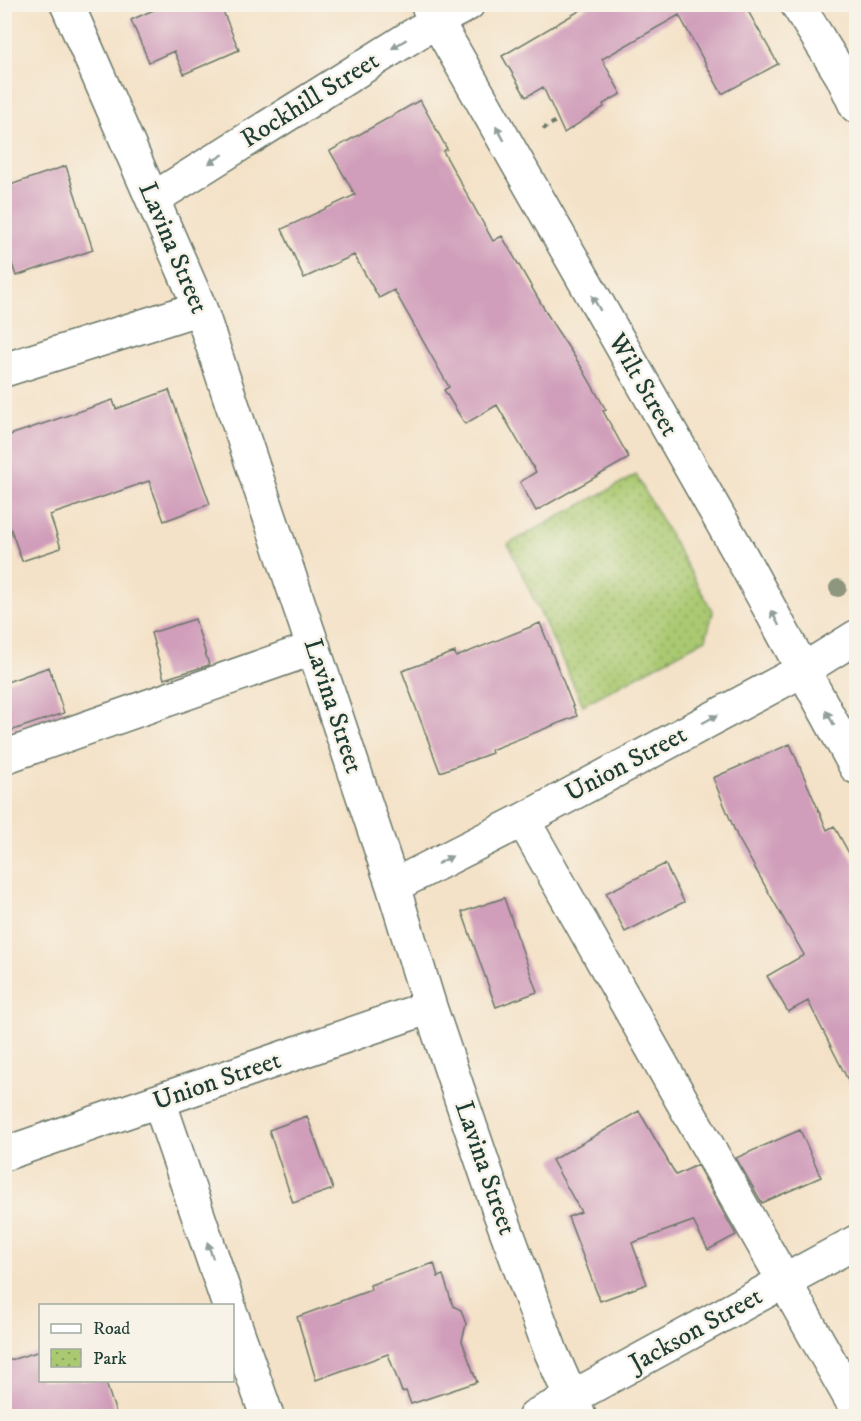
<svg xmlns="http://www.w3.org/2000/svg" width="861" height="1421" font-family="'IM FELL DW Pica',serif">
  <defs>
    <pattern id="park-dots" width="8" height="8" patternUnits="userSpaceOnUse" patternTransform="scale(1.5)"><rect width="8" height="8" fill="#aac971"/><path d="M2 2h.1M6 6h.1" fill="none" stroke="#8aa45e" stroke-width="1.8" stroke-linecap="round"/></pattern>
  </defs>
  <rect width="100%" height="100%" fill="#f7f3e8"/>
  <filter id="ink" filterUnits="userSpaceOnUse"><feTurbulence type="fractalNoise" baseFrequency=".0167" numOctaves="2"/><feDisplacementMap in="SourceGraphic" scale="12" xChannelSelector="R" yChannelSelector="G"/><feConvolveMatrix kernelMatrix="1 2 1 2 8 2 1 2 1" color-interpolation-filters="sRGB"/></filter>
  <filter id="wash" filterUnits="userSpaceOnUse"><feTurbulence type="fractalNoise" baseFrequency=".008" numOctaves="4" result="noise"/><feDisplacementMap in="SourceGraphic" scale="24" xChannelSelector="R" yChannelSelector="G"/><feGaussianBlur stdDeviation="1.35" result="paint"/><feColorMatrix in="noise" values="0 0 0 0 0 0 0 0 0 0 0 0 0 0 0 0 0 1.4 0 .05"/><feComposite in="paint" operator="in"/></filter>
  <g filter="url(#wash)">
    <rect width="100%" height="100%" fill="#f4e2c8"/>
    <!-- park -->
    <path fill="url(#park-dots)" stroke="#648352" stroke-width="1.5" d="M 636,475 L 713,612 L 706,639 L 583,705 L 508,544 Z"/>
    <g id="blocks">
      <!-- building -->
      <path fill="#d09dba" d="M 167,4 L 220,4 L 239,50 L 184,74 L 174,51 L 149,62 L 131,20 Z
        M 591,4 L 744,4 L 778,64 L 722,94 L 679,15 L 602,59 L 621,94 L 603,104 L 604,107 L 564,133 L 543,87 L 526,97 L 502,56 Z
        M 420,100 L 447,149 L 443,151 L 493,241 L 502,236 L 553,324 L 582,368 L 606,410 L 603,411 L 629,458 L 536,511 L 520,482 L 536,472 L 497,405 L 465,424 L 444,390 L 449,387 L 394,290 L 379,298 L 354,255 L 304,278 L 282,229 L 355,195 L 330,151 Z
        M 66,166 L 93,250 L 16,276 L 4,240 L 4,187 Z
        M 169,390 L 210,504 L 164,521 L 149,481 L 50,515 L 61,548 L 22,561 L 4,510 L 4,437 L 113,400 L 116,409 Z
        M 195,619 L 209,665 L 164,679 L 151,633 Z
        M 540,623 L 577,716 L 491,750 L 492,753 L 440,772 L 402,671 L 455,652 L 456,657 Z
        M 49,667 L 64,713 L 4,733 L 4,683 Z
        M 790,744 L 827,830 L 834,826 L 856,866 L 856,1096 L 808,1001 L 788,1012 L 767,976 L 804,955 L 737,836 L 713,778 Z
        M 665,864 L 684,902 L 625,932 L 606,893 Z
        M 504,898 L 537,992 L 496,1007 L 462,912 Z
        M 639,1111 L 676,1175 L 697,1165 L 736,1235 L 708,1250 L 693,1221 L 632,1243 L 647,1284 L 600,1301 L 568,1217 L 581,1212 L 552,1160 Z
        M 307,1116 L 333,1189 L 293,1203 L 269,1130 Z
        M 800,1130 L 821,1177 L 762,1203 L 736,1158 Z
        M 434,1263 L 438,1277 L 443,1275 L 453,1306 L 461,1310 L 466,1324 L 462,1341 L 477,1382 L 411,1404 L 406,1391 L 402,1392 L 388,1354 L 316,1380 L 297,1317 L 371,1290 L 370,1285 Z
        M 40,1351 L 40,1380 L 105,1380 L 117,1416 L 4,1416 L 4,1362 Z"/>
    </g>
  </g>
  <g filter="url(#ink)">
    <use href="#blocks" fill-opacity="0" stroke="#6a7768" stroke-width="1.5"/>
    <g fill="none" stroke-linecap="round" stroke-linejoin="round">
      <defs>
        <path id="minor" d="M 67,4 L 200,308 L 393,886 L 430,1007 L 498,1208 L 551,1352 L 579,1416
          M 427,4 L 740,554 L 856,767
          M 797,4 L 842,76 L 856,106
          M 153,199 L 436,21 L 468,4
          M 4,370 L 200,308
          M 4,757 L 314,648
          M 523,820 L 856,1408
          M 393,886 L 523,820 L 803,670 L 856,637
          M 159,1101 L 229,1306
          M 4,1154 L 430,1007
          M 232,1316 L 267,1416
          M 535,1416 L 571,1398 L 856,1242"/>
      </defs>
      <!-- minor casing -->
      <use href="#minor" stroke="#6a7768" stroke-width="36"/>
      <!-- path -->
      <path stroke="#6a7768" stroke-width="4" stroke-dasharray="4.5 4.5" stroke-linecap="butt" d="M 543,129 L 558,120"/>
      <!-- minor -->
      <use href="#minor" stroke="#fff" stroke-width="33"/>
    </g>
    <!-- trees -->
    <circle fill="#8e977d" cx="838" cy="588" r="9"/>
    <!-- one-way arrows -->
    <defs><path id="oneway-solid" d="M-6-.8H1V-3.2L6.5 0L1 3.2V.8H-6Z" transform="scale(1.5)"/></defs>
    <g fill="#8f9e9a">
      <use href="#oneway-solid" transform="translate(399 44) rotate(148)"/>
      <use href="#oneway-solid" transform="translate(500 133) rotate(-119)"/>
      <use href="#oneway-solid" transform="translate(216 159) rotate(148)"/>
      <use href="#oneway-solid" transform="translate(596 303) rotate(-120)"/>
      <use href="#oneway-solid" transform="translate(775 618) rotate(-118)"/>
      <use href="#oneway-solid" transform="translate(830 718) rotate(-119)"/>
      <use href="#oneway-solid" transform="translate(710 719) rotate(-28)"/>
      <use href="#oneway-solid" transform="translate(445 860) rotate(-27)"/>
      <use href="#oneway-solid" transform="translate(210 1250) rotate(-109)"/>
    </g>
  </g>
  <g text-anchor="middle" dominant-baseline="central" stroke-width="5" stroke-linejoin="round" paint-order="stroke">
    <!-- street labels -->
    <g font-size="26" fill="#1f3d34" stroke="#f7f3e8">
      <text transform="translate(310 100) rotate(-32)">Rockhill Street</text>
      <text transform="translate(173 248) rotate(67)">Lavina Street</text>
      <text transform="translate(643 385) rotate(60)">Wilt Street</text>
      <text transform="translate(333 706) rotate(72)">Lavina Street</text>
      <text transform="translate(626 764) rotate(-28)">Union Street</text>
      <text transform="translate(217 1081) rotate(-19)">Union Street</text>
      <text transform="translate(485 1168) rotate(71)">Lavina Street</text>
      <text transform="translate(696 1330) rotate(-29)">Jackson Street</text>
    </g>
  </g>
  <!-- margin -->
  <rect width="861" height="1421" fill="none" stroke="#f7f3e8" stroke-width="24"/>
  <!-- legend -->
  <rect x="39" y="1304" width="195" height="78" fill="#f7f3e8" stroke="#a1aaa0" stroke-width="1.5"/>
  <rect x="51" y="1324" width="30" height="9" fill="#ffffff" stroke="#a1aaa0" stroke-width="1.5"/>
  <text x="93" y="1334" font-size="18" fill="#1f3d34">Road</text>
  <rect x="51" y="1349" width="30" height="18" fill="url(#park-dots)" stroke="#a1aaa0" stroke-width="1.5"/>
  <text x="93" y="1364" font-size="18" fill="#1f3d34">Park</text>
</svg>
